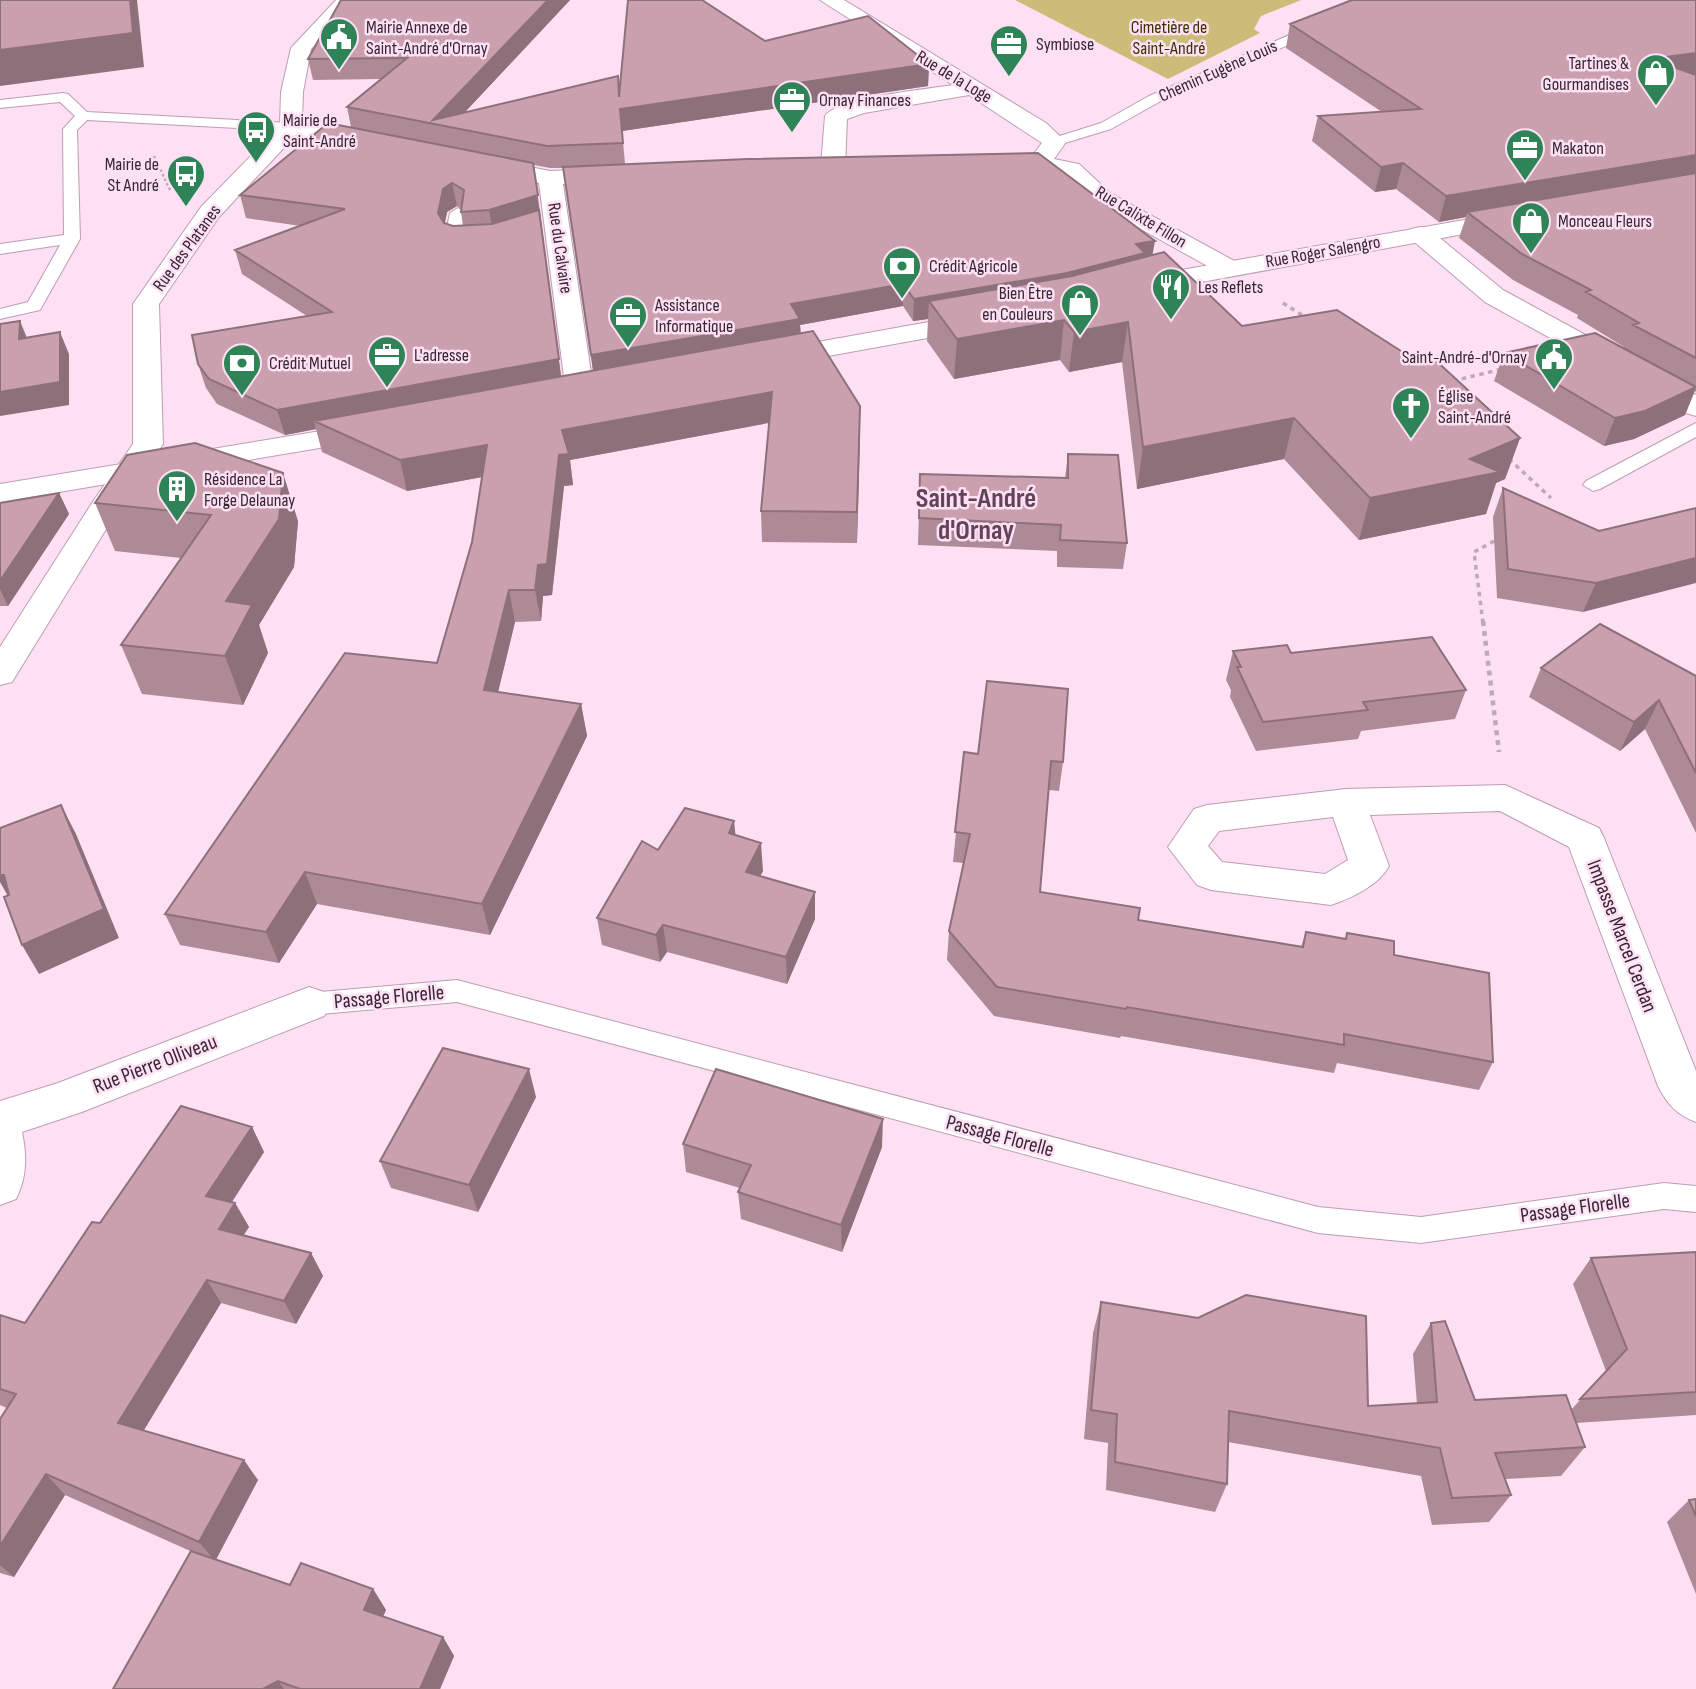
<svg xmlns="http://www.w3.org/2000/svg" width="1696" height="1689" font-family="'Sofia Sans Condensed',sans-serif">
  <rect width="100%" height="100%" fill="#fde0f4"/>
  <!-- green -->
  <path fill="#cbbc7a" d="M 1015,0 L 1301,0 L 1261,16 L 1254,29 L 1260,33 L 1168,79 Z"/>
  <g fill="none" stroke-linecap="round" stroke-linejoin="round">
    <defs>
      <path id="lane" d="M 1317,23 L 1323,27 L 1322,30 L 1159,102 L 1111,129 L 1055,146 L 1048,142 L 1050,139 L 1101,123 L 1149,96 Z
        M 63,93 L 68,94 L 87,112 L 291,123 L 298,127 L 291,131 L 87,120 L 77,130 L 80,239 L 40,310 L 0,319 L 0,309 L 28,302 L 60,245 L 0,254 L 0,244 L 64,235 L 63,129 L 75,116 L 60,102 L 0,108 L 0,100 Z
        M 458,208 L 466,213 L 461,237 L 478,242 L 480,245 L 478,248 L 451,245 L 445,237 L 450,213 Z
        M 1696,423 L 1696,437 L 1600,489 L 1593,491 L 1583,485 L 1586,481 Z
        M 457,980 L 1318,1207 L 1421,1217 L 1664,1183 L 1696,1186 L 1696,1212 L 1664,1209 L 1421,1243 L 1318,1233 L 457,1002 L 309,1015 L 300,1012 L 296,1004 L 300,996 L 309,993 Z"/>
      <path id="street" d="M 336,0 L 357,0 L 311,49 L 303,92 L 302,122 L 377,137 L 380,142 L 377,147 L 369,149 L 296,135 L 219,217 L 159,304 L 163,444 L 124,500 L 12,682 L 0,685 L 0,647 L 94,500 L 133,444 L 133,304 L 201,207 L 280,126 L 281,92 L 291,48 Z
        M 820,0 L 844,0 L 1046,123 L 1066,142 L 1054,159 L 1079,164 L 1110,193 L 1238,263 L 1242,268 L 1238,273 L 1229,276 L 1220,273 L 1094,203 L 1063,174 L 1042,170 L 995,168 L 991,163 L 995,158 L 1032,156 L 1042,143 L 969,95 L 864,113 L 847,119 L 845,166 L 841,171 L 825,171 L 821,166 L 825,116 C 837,98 929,89 953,85 Z
        M 483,158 L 550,171 L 617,168 L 625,170 L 629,175 L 625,180 L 617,182 L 563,184 L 594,393 L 590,399 L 580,402 L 570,399 L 566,393 L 539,183 L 475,170 L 471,165 L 475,160 Z
        M 1420,227 L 1429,229 L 1503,290 L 1696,395 L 1696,416 L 1686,413 L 1485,302 L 1411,239 L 1408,234 L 1411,229 Z
        M 1505,785 L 1599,828 L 1604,838 L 1696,1071 L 1696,1122 C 1677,1115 1667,1104 1658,1086 L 1569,847 L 1500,811 L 1370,815 L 1389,866 C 1379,885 1352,898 1331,905 L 1211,890 L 1197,885 L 1168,847 L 1194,809 L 1207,805 L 1346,789 ZM 1333,817 L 1348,860 L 1325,874 L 1222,862 L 1208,846 L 1219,831 Z
        M 309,987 L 324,992 L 330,1004 L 324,1016 L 82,1112 L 22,1132 C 27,1156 27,1177 16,1199 L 0,1205 L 0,1101 L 58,1083 Z"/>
      <path id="secondary" d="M 1515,211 L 1524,213 L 1527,218 L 1524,223 L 1136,294 L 1127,292 L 1123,286 L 1127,280 L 1136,278 Z
        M 979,313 L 988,315 L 992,321 L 988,327 L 773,366 L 763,364 L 759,358 L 763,352 L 773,350 Z
        M 369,423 L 379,426 L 384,432 L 379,438 L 0,502 L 0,484 Z"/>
    </defs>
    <!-- lane casing -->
    <use href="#lane" stroke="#be9cb4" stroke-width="2"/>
    <!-- street casing -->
    <use href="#street" stroke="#be9cb4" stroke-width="2"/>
    <!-- secondary casing -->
    <use href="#secondary" stroke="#be9cb4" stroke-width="2"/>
    <!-- path-far2 -->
    <path stroke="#c1a8b9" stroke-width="2.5" stroke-dasharray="2.5 2.5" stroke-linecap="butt" d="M 154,156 L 171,192"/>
    <!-- path-far1 -->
    <path stroke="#c1a8b9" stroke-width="3.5" stroke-dasharray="4.5 4.5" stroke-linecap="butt" d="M 1283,303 L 1305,317
      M 1453,381 L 1502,369
      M 1509,459 L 1551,498
      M 1483,623 L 1474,552 L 1498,539"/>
    <!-- path -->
    <path stroke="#c1a8b9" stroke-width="4.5" stroke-dasharray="5 5" stroke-linecap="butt" d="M 1483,621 L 1499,752"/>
    <!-- lane -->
    <use href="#lane" fill="#fff" fill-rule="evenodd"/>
    <!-- street -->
    <use href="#street" fill="#fff" fill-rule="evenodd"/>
    <!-- secondary -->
    <use href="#secondary" fill="#fff" fill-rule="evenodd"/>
  </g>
  <!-- wall -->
  <path fill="#ae8a96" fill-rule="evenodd" d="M 570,0 L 465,112 L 620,94 L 765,41 L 929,64 L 928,86 L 622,131 L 625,164 L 1153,255 L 1242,326 L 1520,438 L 1505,479 L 1496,483 L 1486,514 L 1359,540 L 1284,459 L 1137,489 L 1122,362 L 1069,372 L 1060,360 L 954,379 L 927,341 L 928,319 L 913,321 L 903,306 L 800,325 L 801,334 L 860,406 L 857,543 L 762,542 L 761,511 L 769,423 L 570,460 L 573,485 L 564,486 L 552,595 L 543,596 L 541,621 L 515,622 L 498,692 L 581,704 L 587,736 L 490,935 L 317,904 L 279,963 L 180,945 L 165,914 L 437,663 L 472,542 L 482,477 L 407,491 L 322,452 L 316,429 L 285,435 L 217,404 L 206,388 L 198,364 L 307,316 L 242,274 L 235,250 L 301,226 L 246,218 L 240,195 L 351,127 L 347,107 L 381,79 L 313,80 L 308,59 ZM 534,165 L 550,168 L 563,168 L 593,371 L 561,377 ZM 457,206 L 461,209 L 461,212 L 463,226 L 453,226 L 445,223 L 447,212 Z
    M 1696,0 L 1696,392 L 1695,391 L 1685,415 L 1634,439 L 1604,446 L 1494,381 L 1504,353 L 1624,347 L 1577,318 L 1578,315 L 1513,280 L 1459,238 L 1466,217 L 1439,222 L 1396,189 L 1375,192 L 1312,141 L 1318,116 L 1382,112 L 1286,48 L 1290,24 Z
    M 1068,454 L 1127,543 L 1123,569 L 1057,567 L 1057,551 L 918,545 L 920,474 L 1065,478 Z
    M 1503,488 L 1599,531 L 1696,508 L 1583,612 L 1497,598 L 1493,517 Z
    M 59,493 L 69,514 L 8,606 L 0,606 L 0,503 Z
    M 95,503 L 298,521 L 294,567 L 259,625 L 268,653 L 243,705 L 142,694 L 121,645 L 181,558 L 115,551 Z
    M 1233,651 L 1291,653 L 1466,690 L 1455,719 L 1361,731 L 1358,739 L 1256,751 L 1230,697 L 1231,690 L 1226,680 Z
    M 1541,668 L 1696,676 L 1696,833 L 1645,729 L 1620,751 L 1529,697 Z
    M 964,752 L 1063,762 L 1059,791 L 1049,790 L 1040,892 L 1138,920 L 1301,947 L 1306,932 L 1345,939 L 1347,933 L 1394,955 L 1493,1062 L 1479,1090 L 1337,1063 L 1334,1073 L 1121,1036 L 1120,1038 L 994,1016 L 947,960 L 949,931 L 964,863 L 953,862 Z
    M 735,835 L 763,871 L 760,876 L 815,892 L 815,919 L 787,984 L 667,952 L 660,962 L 602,945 L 597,918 L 658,850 Z
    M 536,1097 L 478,1212 L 391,1188 L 380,1161 Z
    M 252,1127 L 264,1152 L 232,1202 L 235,1203 L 249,1227 L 243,1235 L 311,1253 L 323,1276 L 296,1324 L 221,1303 L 143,1430 L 258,1480 L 216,1560 L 290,1585 L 373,1589 L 386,1610 L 383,1616 L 443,1637 L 454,1656 L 440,1689 L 113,1689 L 197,1554 L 65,1495 L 14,1577 L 0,1573 L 0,1419 L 7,1408 L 0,1405 L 0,1315 L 25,1323 L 100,1223 Z
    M 683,1144 L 882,1147 L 842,1252 L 741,1219 L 738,1192 L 740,1188 L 686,1172 Z
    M 1696,1252 L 1696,1415 L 1576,1423 L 1585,1447 L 1561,1476 L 1505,1479 L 1511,1495 L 1489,1522 L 1432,1525 L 1421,1476 L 1228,1442 L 1227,1484 L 1215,1512 L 1106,1490 L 1108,1443 L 1084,1439 L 1093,1333 L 1101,1302 L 1368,1406 L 1417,1404 L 1413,1354 L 1431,1323 L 1475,1400 L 1571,1410 L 1606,1371 L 1573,1284 L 1591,1258 Z
    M 1696,1499 L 1696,1594 L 1667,1522 L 1689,1500 Z"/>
  <!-- shaded-wall -->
  <path fill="#8d707a" d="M 130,0 L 137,0 L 144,67 L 0,86 L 0,50 Z
    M 548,0 L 570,0 L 451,127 L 433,120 Z
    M 1696,53 L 1696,75 L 1651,59 Z
    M 929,64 L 928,86 L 622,131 L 625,165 L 623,143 L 621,109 Z
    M 1696,155 L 1696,178 L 1467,212 L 1466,217 L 1439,222 L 1446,196 Z
    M 533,163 L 562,383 L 314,421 L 316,429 L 285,435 L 277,410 L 493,233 L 489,210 Z
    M 1403,163 L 1396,189 L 1375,192 L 1381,167 Z
    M 452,183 L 457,206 L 447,212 L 442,236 L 438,213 L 443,189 Z
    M 1155,241 L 1151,263 L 929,301 L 928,319 L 913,321 L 914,299 L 1136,244 Z
    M 903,284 L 903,306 L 800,325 L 801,341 L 594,378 L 591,355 L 791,304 Z
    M 1064,320 L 1060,360 L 954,379 L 957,339 Z
    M 20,321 L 29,343 L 19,339 Z
    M 1128,322 L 1122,362 L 1069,372 L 1074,332 Z
    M 60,332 L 69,354 L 69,405 L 0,416 L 0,392 Z
    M 1696,387 L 1685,415 L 1634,439 L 1604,446 L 1615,418 Z
    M 772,392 L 773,422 L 570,460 L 573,485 L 564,486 L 552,595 L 543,596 L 541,621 L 535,590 L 538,565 L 562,430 Z
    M 860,406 L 860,437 L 857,543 L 857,512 Z
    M 1294,418 L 1284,459 L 1137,489 L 1143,447 Z
    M 1520,438 L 1505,479 L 1496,483 L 1486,514 L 1359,540 L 1370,498 L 1470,459 Z
    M 487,445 L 493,475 L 407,491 L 400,460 Z
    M 283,473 L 298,521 L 294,567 L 259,625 L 268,653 L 243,705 L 225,656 L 226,601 Z
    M 59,493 L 69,514 L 8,606 L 0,589 L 0,581 Z
    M 1696,558 L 1696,583 L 1583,612 L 1596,583 Z
    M 509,590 L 515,622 L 491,721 L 484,690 Z
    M 1659,700 L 1645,729 L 1620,751 L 1634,722 Z
    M 581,704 L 587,736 L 490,935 L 482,904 Z
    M 61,805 L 76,834 L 119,938 L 39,974 L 22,945 Z
    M 734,821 L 737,849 L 729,833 Z
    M 761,843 L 763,871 L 748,900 L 746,872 Z
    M 305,872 L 317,904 L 279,963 L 266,932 Z
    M 0,875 L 4,875 L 13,905 L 0,882 Z
    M 815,892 L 815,919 L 787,984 L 786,957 Z
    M 663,925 L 667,952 L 660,962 L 656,935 Z
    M 529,1069 L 536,1097 L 478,1212 L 469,1185 Z
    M 883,1119 L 882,1147 L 842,1252 L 841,1225 Z
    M 252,1127 L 264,1152 L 220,1220 L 206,1196 Z
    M 235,1203 L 249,1227 L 232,1253 L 219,1229 Z
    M 311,1253 L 323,1276 L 296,1324 L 284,1301 Z
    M 207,1280 L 221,1303 L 135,1445 L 118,1423 Z
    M 244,1460 L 258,1480 L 215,1561 L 199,1542 Z
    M 46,1474 L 65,1495 L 14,1577 L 0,1565 L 0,1546 Z
    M 373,1589 L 386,1610 L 377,1630 L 364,1610 Z
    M 443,1637 L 454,1656 L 440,1689 L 420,1689 Z
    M 278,1681 L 284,1689 L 263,1689 Z"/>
  <!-- building -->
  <path fill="#caa0ae" stroke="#8d707a" stroke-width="2" d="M 0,0 L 130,0 L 133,33 L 0,50 Z
    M 341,0 L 548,0 L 433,120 L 618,76 L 619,97 L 628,0 L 702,0 L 765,41 L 868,16 L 929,64 L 620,109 L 623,143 L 547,146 L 347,107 L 407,58 L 308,59 Z
    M 1352,0 L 1696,0 L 1696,53 L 1651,59 L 1696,75 L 1696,155 L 1446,196 L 1403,163 L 1381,167 L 1318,116 L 1421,109 L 1290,24 Z
    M 328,123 L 533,163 L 538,195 L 489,210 L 461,212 L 464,190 L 452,183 L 443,189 L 438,213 L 444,223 L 453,226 L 492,224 L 539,210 L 559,359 L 277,410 L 209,379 L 198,364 L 192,335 L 332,312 L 235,250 L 345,209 L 240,195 Z
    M 1038,153 L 1155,241 L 1136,244 L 1145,253 L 1067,273 L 914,299 L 903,284 L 791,304 L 800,319 L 591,355 L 563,167 L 748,159 Z
    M 1696,173 L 1696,358 L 1633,325 L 1639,323 L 1586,292 L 1591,290 L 1522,254 L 1467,212 Z
    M 1164,252 L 1242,326 L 1337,310 L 1415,360 L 1431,356 L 1520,438 L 1470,459 L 1500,472 L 1370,498 L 1294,418 L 1143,447 L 1128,322 L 1074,332 L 1064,320 L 957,339 L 929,301 L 1072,276 Z
    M 20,321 L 19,339 L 60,332 L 60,382 L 0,392 L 0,324 Z
    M 813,331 L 860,406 L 857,512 L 761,511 L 772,392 L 562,430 L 569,454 L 559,455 L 547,564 L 538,565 L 535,590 L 509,590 L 484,690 L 581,704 L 482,904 L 305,872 L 266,932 L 165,914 L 345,653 L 437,663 L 472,542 L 487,445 L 400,460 L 314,421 Z
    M 1595,333 L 1696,387 L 1645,411 L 1615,418 L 1504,353 Z
    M 195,443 L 283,473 L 279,519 L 226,601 L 252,605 L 225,656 L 121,645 L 211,515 L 95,503 L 127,455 Z
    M 1068,454 L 1118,455 L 1127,543 L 1060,540 L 1061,525 L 919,518 L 920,474 L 1068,478 Z
    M 1503,488 L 1599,531 L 1696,508 L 1696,558 L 1596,583 L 1508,569 Z
    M 59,493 L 0,581 L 0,503 Z
    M 1600,624 L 1696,676 L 1696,773 L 1659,700 L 1634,722 L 1541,668 Z
    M 1432,637 L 1466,690 L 1363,702 L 1368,710 L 1263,722 L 1237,667 L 1241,667 L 1233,651 L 1287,645 L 1291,653 Z
    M 987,681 L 1068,689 L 1063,762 L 1051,761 L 1040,892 L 1140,908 L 1138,920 L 1303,947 L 1306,932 L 1346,939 L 1347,933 L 1394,941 L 1394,955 L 1489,973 L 1493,1062 L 1344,1034 L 1344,1045 L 1127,1007 L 1126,1009 L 997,987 L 949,931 L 970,834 L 955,832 L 964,752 L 978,754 Z
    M 61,805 L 104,909 L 22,945 L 4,897 L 9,895 L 4,875 L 0,875 L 0,828 Z
    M 685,808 L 734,821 L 729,833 L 761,843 L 746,872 L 815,892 L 786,957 L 663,925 L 656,935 L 597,918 L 642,841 L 658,850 Z
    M 443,1048 L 529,1069 L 469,1185 L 380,1161 Z
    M 716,1069 L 883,1119 L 841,1225 L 738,1192 L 751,1165 L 683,1144 Z
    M 181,1106 L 252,1127 L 206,1196 L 235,1203 L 219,1229 L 311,1253 L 284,1301 L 207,1280 L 118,1423 L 244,1460 L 199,1542 L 46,1474 L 0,1546 L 0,1419 L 16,1394 L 0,1389 L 0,1315 L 25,1323 L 92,1222 L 100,1223 Z
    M 1696,1252 L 1696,1392 L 1580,1399 L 1627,1349 L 1591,1258 Z
    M 1246,1295 L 1366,1316 L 1368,1406 L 1437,1402 L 1431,1323 L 1445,1321 L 1475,1400 L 1566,1395 L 1585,1447 L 1495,1453 L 1511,1495 L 1452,1498 L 1440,1448 L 1229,1411 L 1227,1484 L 1115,1462 L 1117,1414 L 1091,1410 L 1101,1302 L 1198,1318 Z
    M 1696,1499 L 1696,1516 L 1689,1500 Z
    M 191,1551 L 290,1585 L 301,1563 L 373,1589 L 364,1610 L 443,1637 L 420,1689 L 300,1689 L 278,1681 L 263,1689 L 113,1689 Z"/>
  <!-- icons -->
  <defs>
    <symbol id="civic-pin" viewBox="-11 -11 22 30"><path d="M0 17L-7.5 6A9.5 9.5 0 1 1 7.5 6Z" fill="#2e8357" stroke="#fde0f4"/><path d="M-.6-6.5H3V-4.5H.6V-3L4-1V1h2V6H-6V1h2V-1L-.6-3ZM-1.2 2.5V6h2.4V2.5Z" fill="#fff"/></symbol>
    <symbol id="office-pin" viewBox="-11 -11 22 30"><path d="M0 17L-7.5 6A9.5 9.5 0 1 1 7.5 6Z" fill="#2e8357" stroke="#fde0f4"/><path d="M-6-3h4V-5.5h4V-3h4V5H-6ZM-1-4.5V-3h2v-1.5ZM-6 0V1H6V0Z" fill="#fff"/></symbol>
    <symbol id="shop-pin" viewBox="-11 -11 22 30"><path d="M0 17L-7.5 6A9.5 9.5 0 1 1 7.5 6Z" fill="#2e8357" stroke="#fde0f4"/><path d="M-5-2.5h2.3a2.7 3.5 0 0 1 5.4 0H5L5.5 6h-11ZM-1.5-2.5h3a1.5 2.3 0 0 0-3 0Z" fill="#fff"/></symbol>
    <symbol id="bus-pin" viewBox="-11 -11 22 30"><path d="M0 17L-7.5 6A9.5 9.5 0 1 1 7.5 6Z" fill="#2e8357" stroke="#fde0f4"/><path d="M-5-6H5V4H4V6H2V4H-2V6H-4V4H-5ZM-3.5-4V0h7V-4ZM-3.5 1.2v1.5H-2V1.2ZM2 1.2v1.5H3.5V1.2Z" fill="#fff"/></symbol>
    <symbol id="bank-pin" viewBox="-11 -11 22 30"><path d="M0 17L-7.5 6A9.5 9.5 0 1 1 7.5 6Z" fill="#2e8357" stroke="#fde0f4"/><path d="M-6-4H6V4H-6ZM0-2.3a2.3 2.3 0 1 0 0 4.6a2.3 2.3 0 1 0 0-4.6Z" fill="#fff"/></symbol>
    <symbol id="restaurant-pin" viewBox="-11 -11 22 30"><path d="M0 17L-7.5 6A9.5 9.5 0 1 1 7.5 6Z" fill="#2e8357" stroke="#fde0f4"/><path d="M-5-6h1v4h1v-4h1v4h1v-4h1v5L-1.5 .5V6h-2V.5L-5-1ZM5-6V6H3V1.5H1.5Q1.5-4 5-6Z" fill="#fff"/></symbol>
    <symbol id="church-pin" viewBox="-11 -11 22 30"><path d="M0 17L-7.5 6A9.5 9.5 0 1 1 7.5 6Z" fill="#2e8357" stroke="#fde0f4"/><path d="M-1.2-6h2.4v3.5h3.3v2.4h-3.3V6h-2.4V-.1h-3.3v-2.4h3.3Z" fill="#fff"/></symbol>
    <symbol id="building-pin" viewBox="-11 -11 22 30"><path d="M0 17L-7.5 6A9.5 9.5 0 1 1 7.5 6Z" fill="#2e8357" stroke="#fde0f4"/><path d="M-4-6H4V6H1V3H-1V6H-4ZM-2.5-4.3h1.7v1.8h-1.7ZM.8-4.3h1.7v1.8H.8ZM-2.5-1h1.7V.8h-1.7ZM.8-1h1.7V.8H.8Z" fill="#fff"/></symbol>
  </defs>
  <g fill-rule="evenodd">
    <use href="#civic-pin" x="317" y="15" width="44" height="60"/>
    <use href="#office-pin" x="987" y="22" width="44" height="60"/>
    <use href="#shop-pin" x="1634" y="51" width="44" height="60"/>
    <use href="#office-pin" x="770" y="78" width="44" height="60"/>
    <use href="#bus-pin" x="234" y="108" width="44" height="60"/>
    <use href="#office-pin" x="1503" y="126" width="44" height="60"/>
    <use href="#bus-pin" x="164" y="152" width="44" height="60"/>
    <use href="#shop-pin" x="1509" y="199" width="44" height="60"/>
    <use href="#bank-pin" x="880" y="244" width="44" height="60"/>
    <use href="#restaurant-pin" x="1149" y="265" width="44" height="60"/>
    <use href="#shop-pin" x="1058" y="281" width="44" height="60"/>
    <use href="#office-pin" x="606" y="293" width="44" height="60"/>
    <use href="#office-pin" x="365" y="333" width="44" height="60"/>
    <use href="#civic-pin" x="1532" y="335" width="44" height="60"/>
    <use href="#bank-pin" x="220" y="341" width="44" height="60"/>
    <use href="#church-pin" x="1389" y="384" width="44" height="60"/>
    <use href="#building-pin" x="155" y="467" width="44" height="60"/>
  </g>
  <g text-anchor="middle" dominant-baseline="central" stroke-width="5" stroke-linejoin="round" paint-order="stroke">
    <!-- far-poi labels -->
    <g font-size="18" fill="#352731" stroke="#fde0f4" text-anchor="start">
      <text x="366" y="27">Mairie Annexe de<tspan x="366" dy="21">Saint-André d'Ornay</tspan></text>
      <text x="1036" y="44">Symbiose</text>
      <text x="1629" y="63" text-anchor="end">Tartines &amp;<tspan x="1629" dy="21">Gourmandises</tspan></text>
      <text x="819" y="100">Ornay Finances</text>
      <text x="283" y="120">Mairie de<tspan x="283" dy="21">Saint-André</tspan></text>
      <text x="1552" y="148">Makaton</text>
      <text x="159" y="164" text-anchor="end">Mairie de<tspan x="159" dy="21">St André</tspan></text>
      <text x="1558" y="221">Monceau Fleurs</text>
      <text x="929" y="266">Crédit Agricole</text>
      <text x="1198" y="287">Les Reflets</text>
      <text x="1053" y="293" text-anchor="end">Bien Être<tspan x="1053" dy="21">en Couleurs</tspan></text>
      <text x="655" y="305">Assistance<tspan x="655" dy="21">Informatique</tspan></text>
      <text x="414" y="355">L'adresse</text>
      <text x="1527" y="357" text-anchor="end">Saint-André-d'Ornay</text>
      <text x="269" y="363">Crédit Mutuel</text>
      <text x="1438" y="396">Église<tspan x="1438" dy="21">Saint-André</tspan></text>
      <text x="204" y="479">Résidence La<tspan x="204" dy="21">Forge Delaunay</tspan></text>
    </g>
    <!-- far-park labels -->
    <g font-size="18" fill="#3a3001" stroke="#fde0f4">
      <text x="1169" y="27">Cimetière de<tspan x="1169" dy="21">Saint-André</tspan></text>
    </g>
    <!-- far-street labels -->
    <g font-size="18" fill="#352731" stroke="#fde0f4">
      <text transform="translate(1218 71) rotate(-24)">Chemin Eugène Louis</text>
      <text transform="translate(954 77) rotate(31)">Rue de la Loge</text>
      <text transform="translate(1141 217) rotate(31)">Rue Calixte Fillon</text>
      <text transform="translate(187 248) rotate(-54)">Rue des Platanes</text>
      <text transform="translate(560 248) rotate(82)">Rue du Calvaire</text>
      <text transform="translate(1323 252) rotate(-10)">Rue Roger Salengro</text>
    </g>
    <!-- street labels -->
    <g font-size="21" fill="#352731" stroke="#fde0f4">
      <text transform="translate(1622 936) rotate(69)">Impasse Marcel Cerdan</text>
      <text transform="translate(389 997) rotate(-5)">Passage Florelle</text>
      <text transform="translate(155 1064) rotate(-21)">Rue Pierre Olliveau</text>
      <text transform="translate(1000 1136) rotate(15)">Passage Florelle</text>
      <text transform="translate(1575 1208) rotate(-8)">Passage Florelle</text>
    </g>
    <!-- district labels -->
    <g font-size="28" font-weight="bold" fill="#614459" stroke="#fde0f4">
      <text x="976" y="498">Saint-André<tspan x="976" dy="32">d'Ornay</tspan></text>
    </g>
  </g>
</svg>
